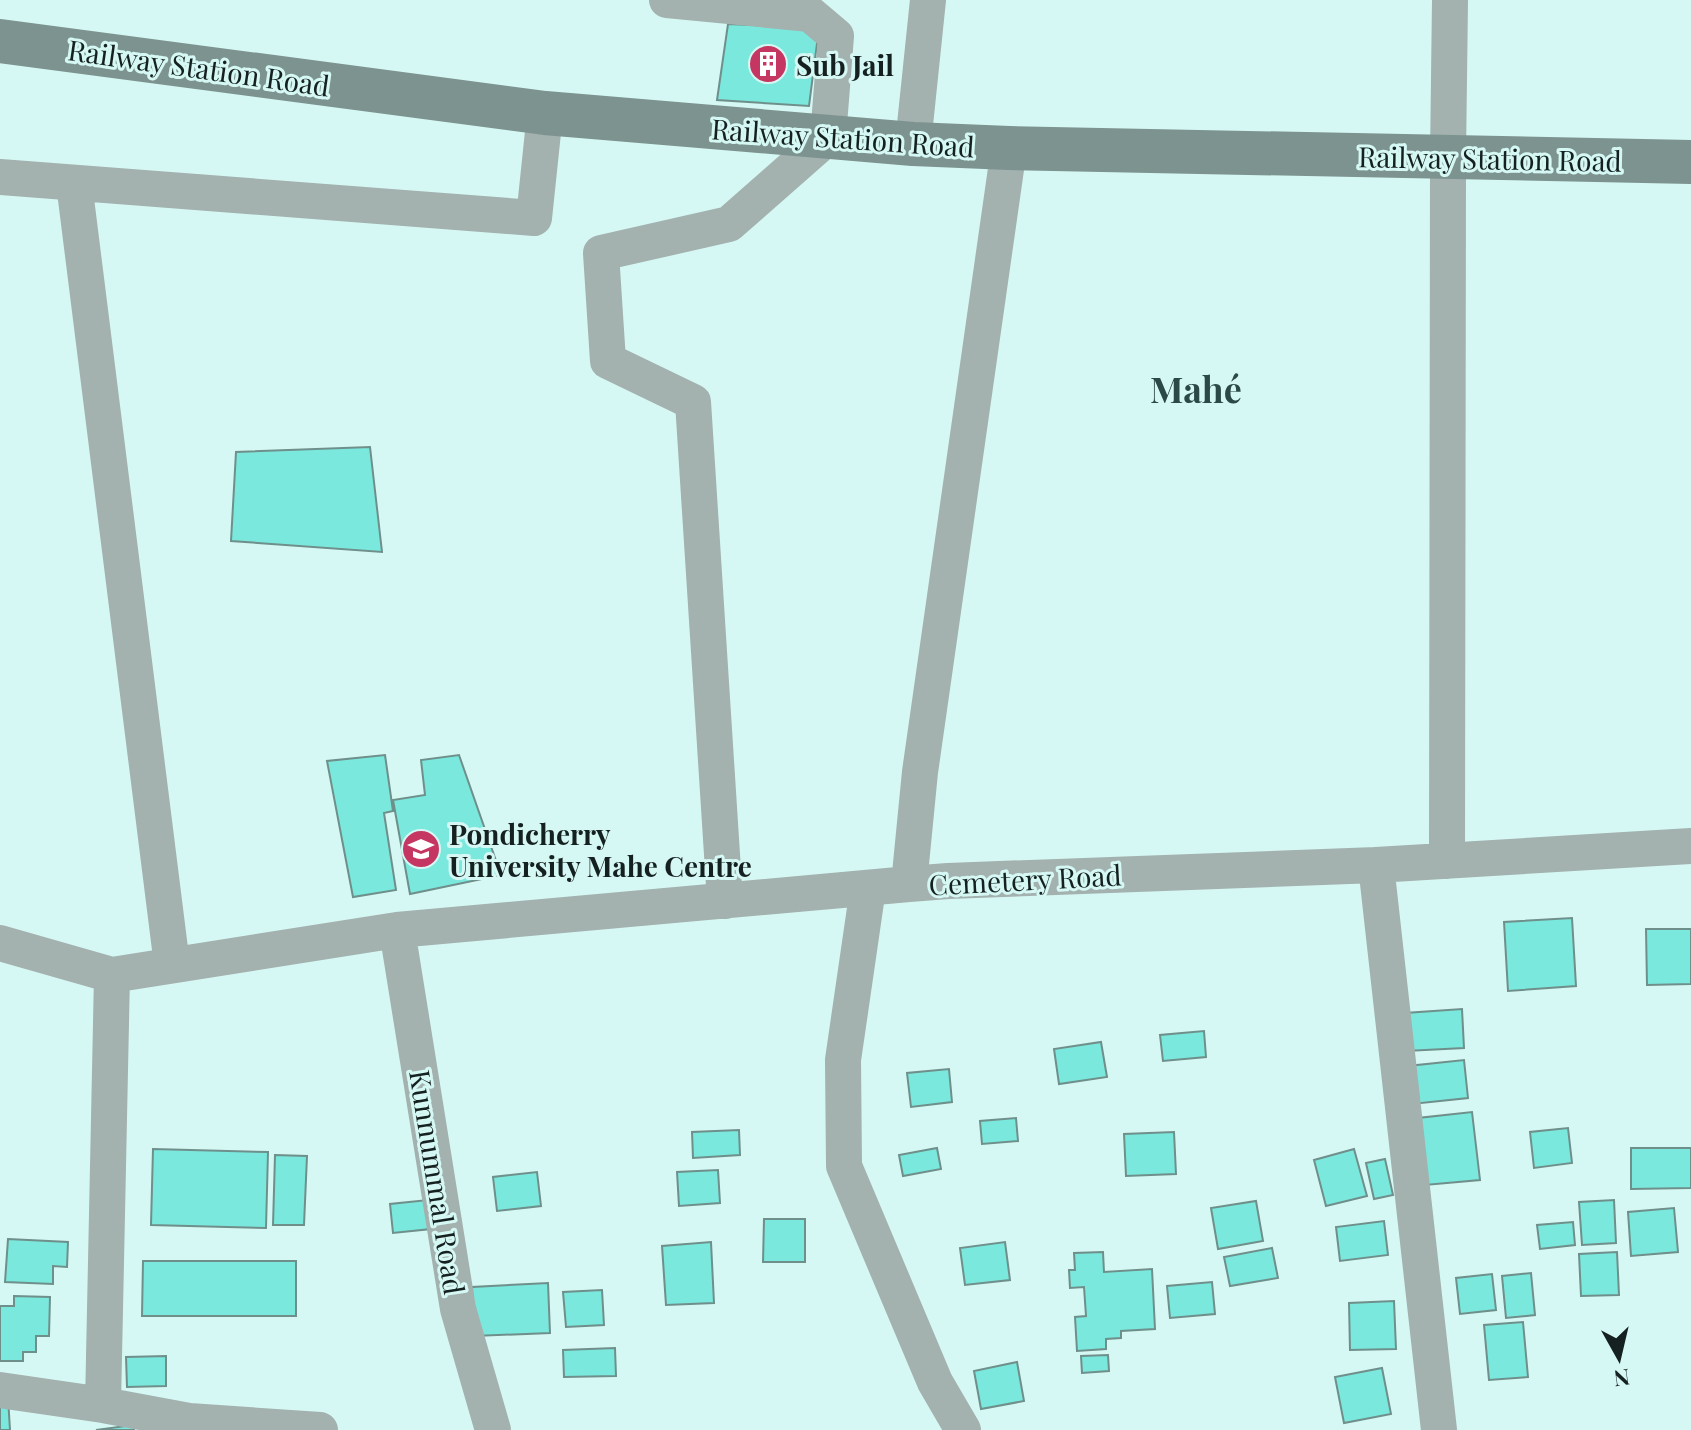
<svg xmlns="http://www.w3.org/2000/svg" width="1691" height="1430" font-family="'Playfair Display',serif">
  <rect width="100%" height="100%" fill="#d6f8f4"/>
  <!-- building -->
  <path fill="#7ae8dd" stroke="#6f8f8b" stroke-width="2" d="M 728,24 L 819,28 L 809,106 L 717,100 Z
    M 370,447 L 382,552 L 231,541 L 236,452 Z
    M 385,755 L 393,811 L 384,813 L 396,890 L 353,897 L 327,761 Z
    M 459,755 L 501,875 L 410,894 L 393,800 L 425,795 L 421,760 Z
    M 1572,918 L 1576,986 L 1508,991 L 1504,922 Z
    M 1646,929 L 1691,929 L 1691,984 L 1647,985 Z
    M 1462,1009 L 1464,1048 L 1406,1051 L 1405,1013 Z
    M 1204,1031 L 1206,1057 L 1163,1061 L 1160,1035 Z
    M 1101,1042 L 1107,1077 L 1059,1084 L 1054,1049 Z
    M 1464,1060 L 1468,1098 L 1412,1104 L 1408,1066 Z
    M 949,1069 L 952,1102 L 911,1107 L 907,1073 Z
    M 1472,1112 L 1480,1180 L 1425,1185 L 1418,1118 Z
    M 1016,1118 L 1018,1141 L 982,1144 L 980,1121 Z
    M 1568,1128 L 1572,1163 L 1534,1168 L 1530,1132 Z
    M 739,1130 L 740,1155 L 693,1158 L 692,1132 Z
    M 1174,1132 L 1176,1174 L 1126,1176 L 1124,1134 Z
    M 937,1148 L 941,1169 L 903,1176 L 899,1155 Z
    M 1631,1148 L 1691,1148 L 1691,1188 L 1631,1189 Z
    M 153,1149 L 268,1152 L 266,1228 L 151,1225 Z
    M 1354,1149 L 1367,1196 L 1326,1206 L 1314,1160 Z
    M 275,1155 L 307,1156 L 304,1225 L 273,1225 Z
    M 1385,1159 L 1393,1195 L 1374,1199 L 1366,1163 Z
    M 718,1170 L 720,1203 L 679,1206 L 677,1172 Z
    M 537,1172 L 541,1206 L 497,1211 L 493,1177 Z
    M 428,1200 L 431,1229 L 393,1233 L 390,1204 Z
    M 1614,1200 L 1616,1243 L 1582,1245 L 1579,1202 Z
    M 1256,1201 L 1263,1241 L 1218,1249 L 1211,1208 Z
    M 1674,1208 L 1678,1252 L 1631,1256 L 1628,1212 Z
    M 764,1219 L 805,1219 L 805,1262 L 763,1262 Z
    M 1384,1221 L 1388,1255 L 1340,1261 L 1336,1227 Z
    M 1573,1222 L 1575,1245 L 1540,1249 L 1537,1225 Z
    M 8,1239 L 68,1242 L 67,1267 L 53,1266 L 53,1284 L 5,1282 Z
    M 711,1242 L 714,1303 L 666,1305 L 662,1246 Z
    M 1005,1242 L 1010,1280 L 965,1285 L 960,1248 Z
    M 1272,1248 L 1278,1278 L 1230,1286 L 1224,1257 Z
    M 1103,1252 L 1104,1272 L 1152,1269 L 1155,1329 L 1121,1331 L 1121,1338 L 1106,1339 L 1106,1349 L 1077,1351 L 1075,1317 L 1086,1316 L 1084,1287 L 1070,1288 L 1069,1270 L 1075,1270 L 1074,1253 Z
    M 1617,1252 L 1619,1295 L 1581,1296 L 1579,1254 Z
    M 143,1261 L 296,1261 L 296,1316 L 142,1316 Z
    M 1531,1273 L 1535,1315 L 1506,1318 L 1502,1276 Z
    M 1492,1274 L 1496,1310 L 1460,1314 L 1456,1278 Z
    M 1212,1282 L 1215,1314 L 1170,1318 L 1167,1286 Z
    M 548,1283 L 550,1333 L 474,1336 L 472,1287 Z
    M 602,1290 L 604,1325 L 566,1327 L 563,1292 Z
    M 14,1296 L 50,1297 L 49,1336 L 36,1336 L 36,1352 L 23,1352 L 23,1361 L 0,1361 L 0,1306 L 14,1306 Z
    M 1394,1301 L 1396,1349 L 1350,1350 L 1349,1303 Z
    M 1523,1322 L 1528,1377 L 1489,1380 L 1484,1325 Z
    M 615,1348 L 616,1376 L 564,1377 L 563,1350 Z
    M 1108,1355 L 1109,1371 L 1082,1373 L 1081,1356 Z
    M 166,1356 L 166,1386 L 127,1387 L 126,1357 Z
    M 1017,1362 L 1024,1401 L 981,1409 L 974,1371 Z
    M 1382,1368 L 1391,1414 L 1344,1423 L 1335,1377 Z
    M 0,1397 L 8,1397 L 10,1430 L 0,1430 Z
    M 133,1425 L 134,1430 L 96,1430 Z"/>
  <g fill="none" stroke-linecap="round" stroke-linejoin="round">
    <!-- street -->
    <path stroke="#a3b1af" stroke-width="36" d="M 667,0 L 810,14 L 836,36 L 828,137 L 729,224 L 601,253 L 608,361 L 693,402 L 725,901
      M 913,144 L 928,0
      M 1009,148 L 920,772 L 909,884 L 948,881 L 1376,865 L 1691,846
      M 0,177 L 534,218 L 545,113
      M 74,183 L 172,965
      M 1447,861 L 1448,157 L 1450,0
      M 1376,865 L 1439,1430
      M 868,888 L 843,1060 L 844,1166 L 935,1382 L 963,1430
      M 397,930 L 458,1309 L 493,1430
      M 0,943 L 112,975
      M 0,1390 L 103,1405 L 112,975 L 397,930 L 909,884
      M 103,1405 L 189,1421 L 320,1430"/>
    <!-- secondary -->
    <path stroke="#7d9390" stroke-width="44" d="M 0,41 L 545,113 L 913,144 L 1009,148 L 1691,162"/>
  </g>
  <!-- icons -->
  <defs>
    <symbol id="building-disc" viewBox="-11 -11 22 22"><circle r="9.5" fill="#c53762" stroke="#d6f8f4"/><path d="M-4-6H4V6H1V3H-1V6H-4ZM-2.5-4.3h1.7v1.8h-1.7ZM.8-4.3h1.7v1.8H.8ZM-2.5-1h1.7V.8h-1.7ZM.8-1h1.7V.8H.8Z" fill="#fff"/></symbol>
    <symbol id="university-disc" viewBox="-11 -11 22 22"><circle r="9.5" fill="#c53762" stroke="#d6f8f4"/><path d="M0-5L7-2L0 1L-7-2ZM-4 1L0 2.5L4 1V4Q0 6-4 4Z" fill="#fff"/></symbol>
  </defs>
  <g fill-rule="evenodd">
    <use href="#building-disc" x="746" y="42" width="44" height="44"/>
    <use href="#university-disc" x="399" y="827" width="44" height="44"/>
  </g>
  <g text-anchor="middle" dominant-baseline="central" stroke-width="6" stroke-linejoin="round" paint-order="stroke">
    <!-- poi labels -->
    <g font-size="28" font-weight="bold" fill="#152120" stroke="#d6f8f4" text-anchor="start">
      <text x="796" y="64">Sub Jail</text>
      <text x="449" y="833">Pondicherry<tspan x="449" dy="32">University Mahe Centre</tspan></text>
    </g>
    <!-- street labels -->
    <g font-size="28" fill="#152120" stroke="#d6f8f4">
      <text transform="translate(199 67) rotate(8)">Railway Station Road</text>
      <text transform="translate(843 137) rotate(4)">Railway Station Road</text>
      <text transform="translate(1490 158) rotate(1)">Railway Station Road</text>
      <text transform="translate(1025 879) rotate(-3)">Cemetery Road</text>
      <text transform="translate(438 1182) rotate(81)">Kunnummal Road</text>
    </g>
    <!-- district labels -->
    <g font-size="36" font-weight="bold" fill="#2b4946" stroke="#d6f8f4">
      <text x="1196" y="388">Mahé</text>
    </g>
  </g>
  <!-- north arrow -->
  <g transform="translate(1619 1358) rotate(172)" stroke="#d6f8f4" stroke-width="6" paint-order="stroke">
  <path d="M0-6L14 30L0 20L-14 30Z" fill="#152120"/>
  <text y="-12" font-size="22" font-weight="bold" text-anchor="middle" fill="#152120">N</text>
  </g>
</svg>
